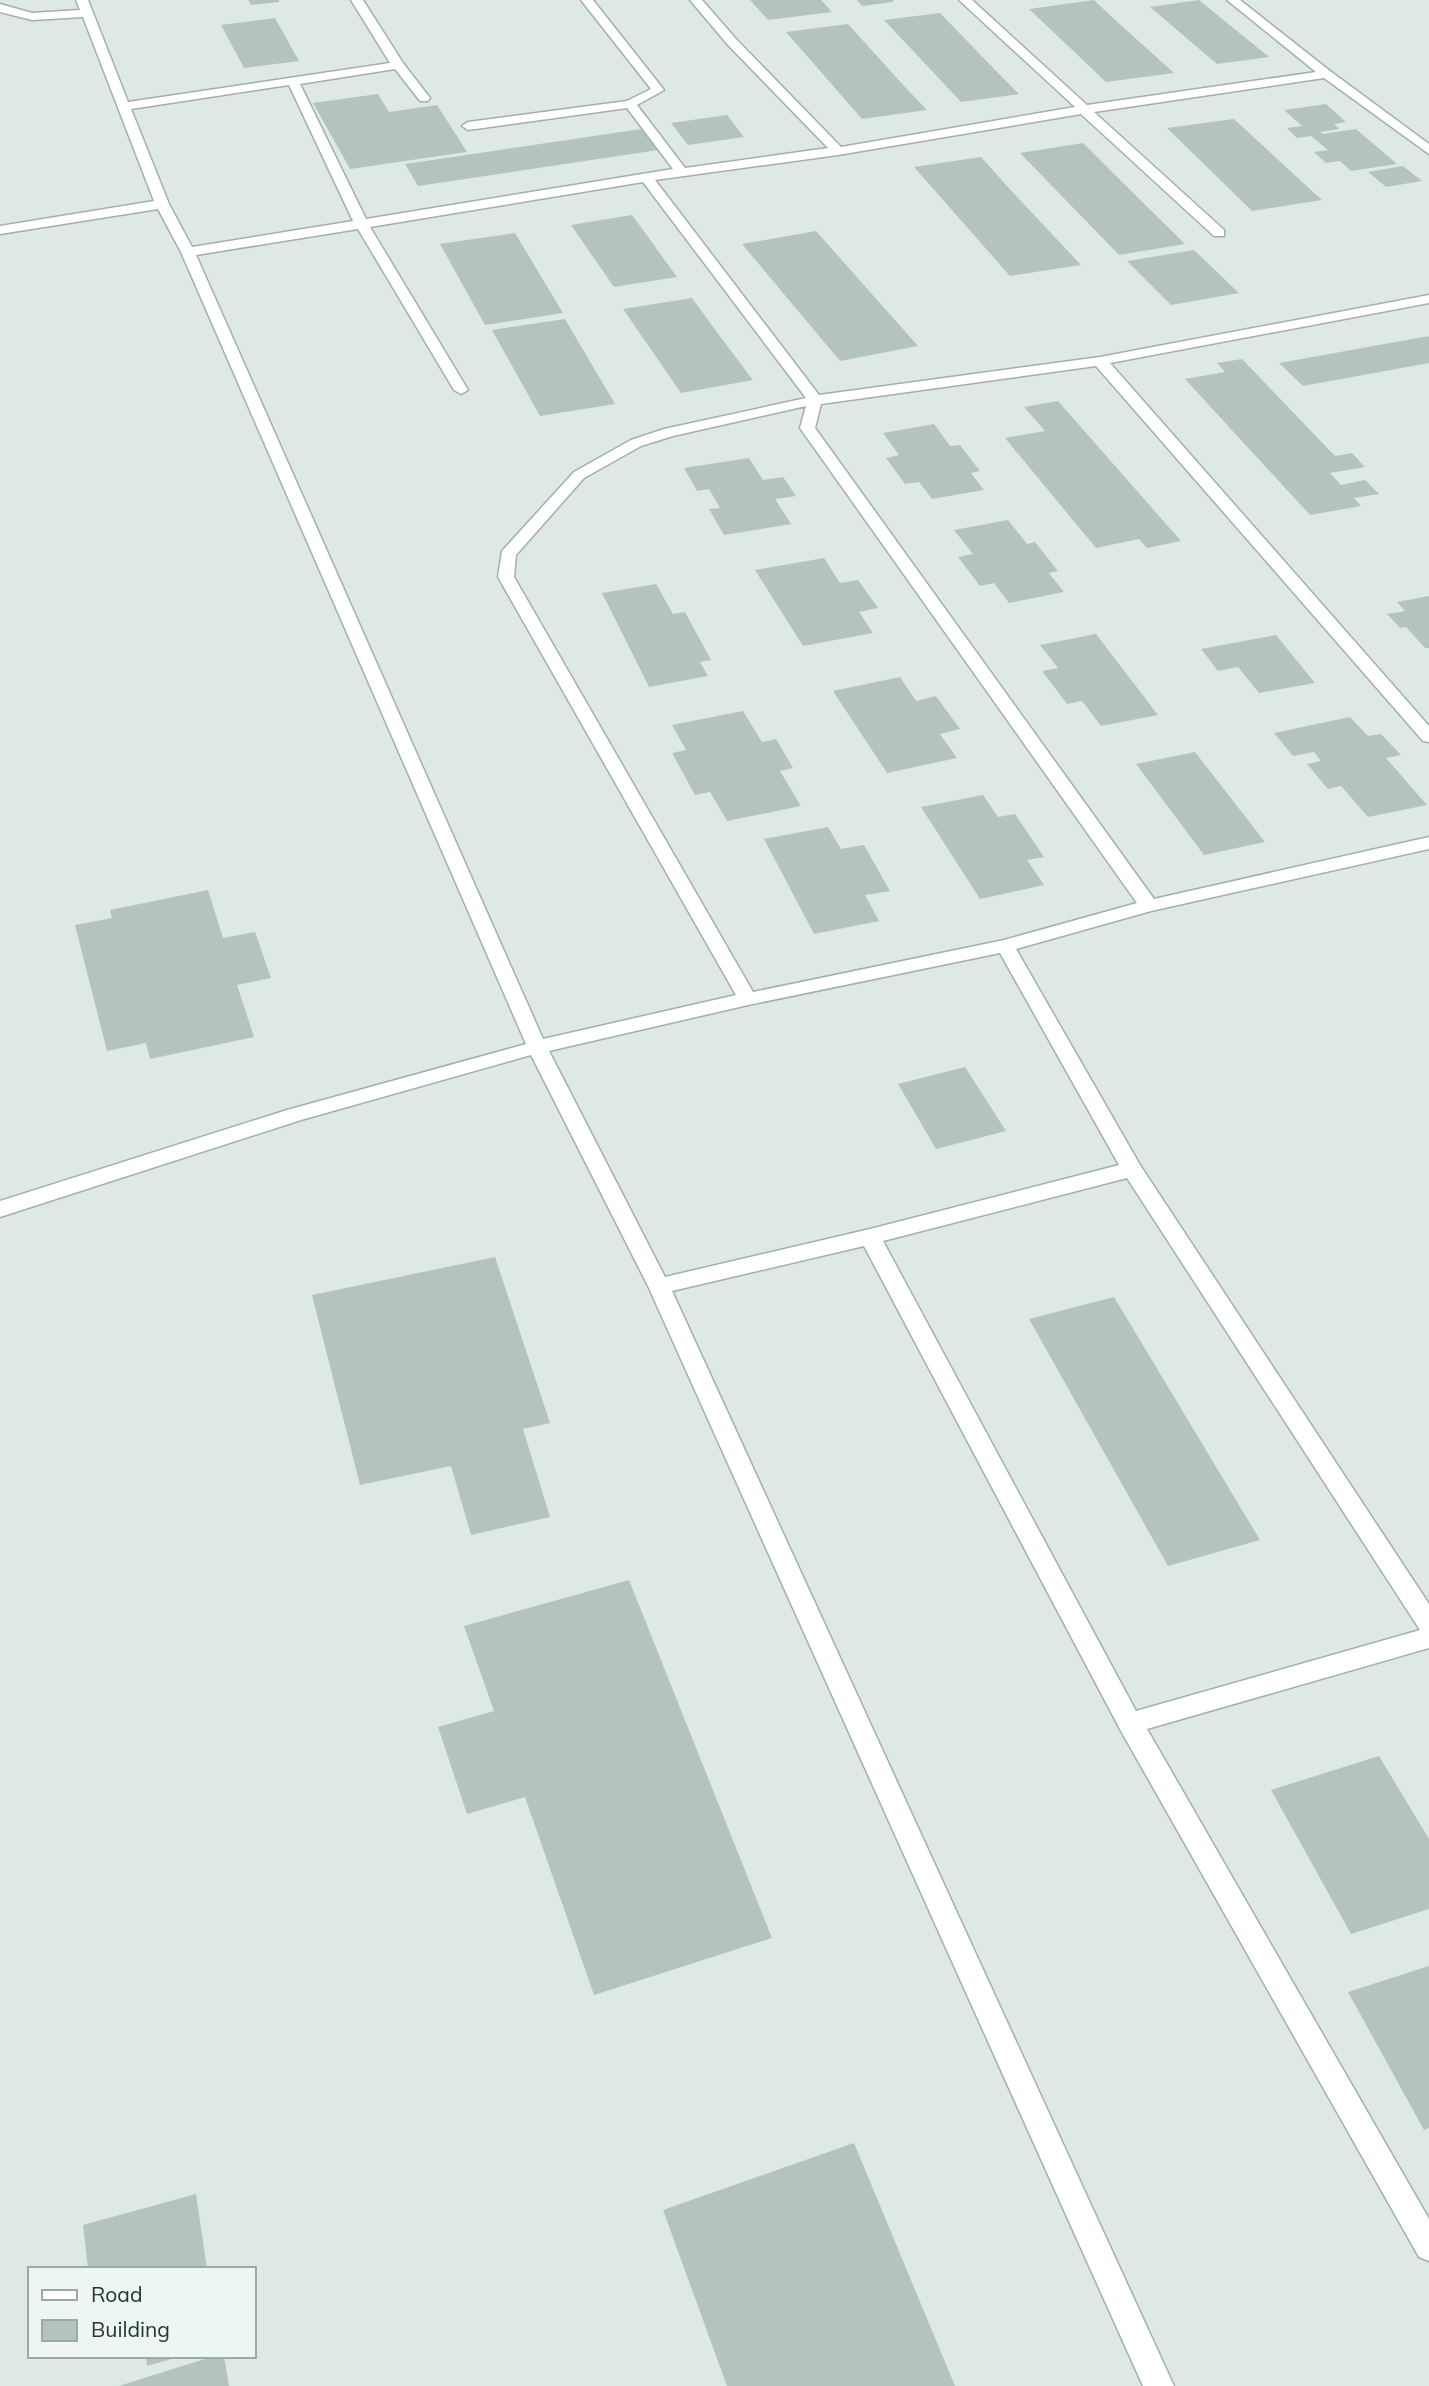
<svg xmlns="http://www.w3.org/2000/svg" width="1429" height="2386" font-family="Mulish,sans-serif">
  <rect width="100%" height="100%" fill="#dee9e4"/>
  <!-- building -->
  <path fill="#b4c4bd" d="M 248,0 L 279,0 L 279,2 L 251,5 Z
    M 750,0 L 821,0 L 832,12 L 768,20 Z
    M 857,0 L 893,0 L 893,2 L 862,6 Z
    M 1094,0 L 1113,18 L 1174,73 L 1106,82 L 1029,9 Z
    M 1199,0 L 1269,57 L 1217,64 L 1150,7 Z
    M 940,13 L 999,74 L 1019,94 L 961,102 L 884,20 Z
    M 275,18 L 299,61 L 244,68 L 221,25 Z
    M 848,24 L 905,87 L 927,110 L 862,119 L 786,32 Z
    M 378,94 L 389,112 L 437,105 L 467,152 L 350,169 L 313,103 Z
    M 1326,104 L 1346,122 L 1334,124 L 1339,129 L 1320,132 L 1323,134 L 1356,129 L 1397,164 L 1351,171 L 1340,161 L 1326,163 L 1314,152 L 1328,150 L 1311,136 L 1297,138 L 1287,128 L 1302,126 L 1284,110 Z
    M 727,115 L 744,137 L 688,145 L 671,123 Z
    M 1234,119 L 1299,179 L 1322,200 L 1252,211 L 1167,128 Z
    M 641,129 L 658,150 L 418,186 L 405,164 Z
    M 1083,143 L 1111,171 L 1185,244 L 1119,255 L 1020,153 Z
    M 981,157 L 1006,185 L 1081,265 L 1010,276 L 914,167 Z
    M 1403,166 L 1422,181 L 1386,187 L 1368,172 Z
    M 632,215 L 651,241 L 677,277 L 614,287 L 571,225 Z
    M 816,231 L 918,346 L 840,361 L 742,244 Z
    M 515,233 L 563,313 L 485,325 L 440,244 Z
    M 1194,250 L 1239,293 L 1171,305 L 1127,261 Z
    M 692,298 L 722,339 L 753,380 L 681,393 L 623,309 Z
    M 565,319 L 615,404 L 540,416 L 492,330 Z
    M 1429,336 L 1429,363 L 1303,386 L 1279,363 Z
    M 1242,359 L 1335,456 L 1352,453 L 1365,467 L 1330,473 L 1341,485 L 1365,480 L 1379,494 L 1354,498 L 1361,506 L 1310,515 L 1185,379 L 1225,372 L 1217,363 Z
    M 1058,401 L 1181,541 L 1147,548 L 1139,539 L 1096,548 L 1005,438 L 1045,431 L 1024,407 Z
    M 934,424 L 950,446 L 960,445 L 980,471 L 971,473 L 984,490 L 932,499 L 919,482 L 905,484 L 886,458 L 899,455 L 883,433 Z
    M 749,458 L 763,480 L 783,477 L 796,496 L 775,499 L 791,524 L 724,535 L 709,509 L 720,508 L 709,489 L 697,491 L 684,468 Z
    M 1008,520 L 1027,544 L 1035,542 L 1058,571 L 1049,573 L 1064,592 L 1009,603 L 994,583 L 980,586 L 958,557 L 973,554 L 954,530 Z
    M 824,558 L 840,583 L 858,580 L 878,608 L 859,612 L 873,633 L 803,646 L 755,570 Z
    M 656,584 L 673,614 L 685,612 L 711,660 L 700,662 L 708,676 L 649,687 L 602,593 Z
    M 1429,596 L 1429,648 L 1425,648 L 1406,627 L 1400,628 L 1387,614 L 1405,611 L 1397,602 Z
    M 1096,634 L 1158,715 L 1101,726 L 1082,701 L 1067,704 L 1042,671 L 1058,668 L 1040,645 Z
    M 1276,635 L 1315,683 L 1259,693 L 1238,667 L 1218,671 L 1201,649 Z
    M 900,677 L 916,701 L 936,696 L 960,729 L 940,734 L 957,758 L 887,773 L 833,691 Z
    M 743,711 L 762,742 L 776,739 L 793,768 L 780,771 L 801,806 L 727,821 L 710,792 L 695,795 L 672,753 L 686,750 L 672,725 Z
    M 1350,717 L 1368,736 L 1381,734 L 1401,755 L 1386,758 L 1427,805 L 1368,817 L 1341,786 L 1328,789 L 1307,764 L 1321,761 L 1314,752 L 1293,756 L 1274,733 Z
    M 1195,752 L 1265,842 L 1204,855 L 1136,764 Z
    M 983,795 L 998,817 L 1015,814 L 1044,857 L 1027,860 L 1044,885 L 980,899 L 921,807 Z
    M 828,827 L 841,849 L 864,845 L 890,891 L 865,895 L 879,921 L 814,934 L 764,839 Z
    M 208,890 L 223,938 L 255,932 L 271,978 L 237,985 L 254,1037 L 150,1059 L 146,1043 L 107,1051 L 75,925 L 112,918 L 110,910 Z
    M 965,1067 L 1006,1131 L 936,1149 L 898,1084 Z
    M 495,1257 L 550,1423 L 523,1429 L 550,1517 L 471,1535 L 451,1466 L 360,1485 L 312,1295 Z
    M 1114,1297 L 1260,1540 L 1168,1566 L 1029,1319 Z
    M 629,1580 L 772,1938 L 594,1995 L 525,1797 L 467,1814 L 438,1727 L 494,1711 L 464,1626 Z
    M 1379,1756 L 1429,1839 L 1429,1909 L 1351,1934 L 1271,1790 Z
    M 1429,1966 L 1429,2128 L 1424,2130 L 1348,1992 Z
    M 854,2143 L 955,2386 L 727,2386 L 663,2210 Z
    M 196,2194 L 207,2269 L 88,2269 L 83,2225 Z
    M 146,2356 L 179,2356 L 179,2357 L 147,2366 Z
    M 214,2356 L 224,2356 L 229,2386 L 119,2386 Z"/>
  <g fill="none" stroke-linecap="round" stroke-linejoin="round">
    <defs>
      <path id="minor" d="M 76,0 L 88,0 L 128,102 L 390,63 L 351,0 L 363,0 L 403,63 L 430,98 L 428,101 L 420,101 L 395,69 L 300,84 L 366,219 L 673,169 L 627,108 L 468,130 L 462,126 L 468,122 L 627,101 L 651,89 L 581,0 L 593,0 L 664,90 L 637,105 L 685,168 L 828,148 L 728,45 L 690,0 L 702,0 L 736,39 L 841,147 L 1075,107 L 959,0 L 972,0 L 1087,105 L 1316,72 L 1227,0 L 1240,0 L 1330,71 L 1429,144 L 1429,154 L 1324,78 L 1094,112 L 1224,230 L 1224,236 L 1214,236 L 1081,114 L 838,155 L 655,180 L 819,395 L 1100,357 L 1429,295 L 1429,303 L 1110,363 L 1429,726 L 1429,742 L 1423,741 L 1096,366 L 821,404 L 815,428 L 1154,899 L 1429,837 L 1429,849 L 1151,911 L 1016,949 L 1140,1165 L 1429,1604 L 1429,1648 L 1147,1729 L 1429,2219 L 1429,2261 L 1419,2257 L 1121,1731 L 864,1246 L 672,1291 L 1174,2386 L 1143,2386 L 648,1286 L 531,1055 L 301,1120 L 0,1217 L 0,1201 L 287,1110 L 526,1044 L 181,252 L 158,209 L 0,234 L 0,226 L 154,201 L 83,17 L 32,20 L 0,12 L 0,4 L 32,13 L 80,10 ZM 289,85 L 353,221 L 192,247 L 169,204 L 131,109 ZM 643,182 L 806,398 L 664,429 L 631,440 L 574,472 L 502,551 L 498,577 L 736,995 L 543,1039 L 196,255 L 358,229 L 454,390 L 461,394 L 468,390 L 370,227 ZM 806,406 L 800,428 L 1137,903 L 1004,940 L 753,992 L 514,577 L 516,555 L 584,478 L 641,446 L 673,436 ZM 1000,953 L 1119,1165 L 870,1229 L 665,1277 L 549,1051 L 748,1005 ZM 1127,1178 L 1420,1630 L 1136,1711 L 883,1241 Z"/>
    </defs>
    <!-- minor casing -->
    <use href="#minor" stroke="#a1b0ab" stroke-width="3"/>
    <!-- minor -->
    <use href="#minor" fill="#fff" fill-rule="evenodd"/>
  </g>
  <!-- legend -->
  <rect x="28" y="2267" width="228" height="91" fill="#eef6f2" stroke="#9caaa5" stroke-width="2"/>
  <rect x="42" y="2290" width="35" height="10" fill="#ffffff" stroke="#9caaa5" stroke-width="2"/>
  <text x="91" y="2302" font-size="21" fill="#203832">Road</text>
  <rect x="42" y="2320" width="35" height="21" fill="#b4c4bd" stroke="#9caaa5" stroke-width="2"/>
  <text x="91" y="2337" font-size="21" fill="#203832">Building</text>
</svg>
